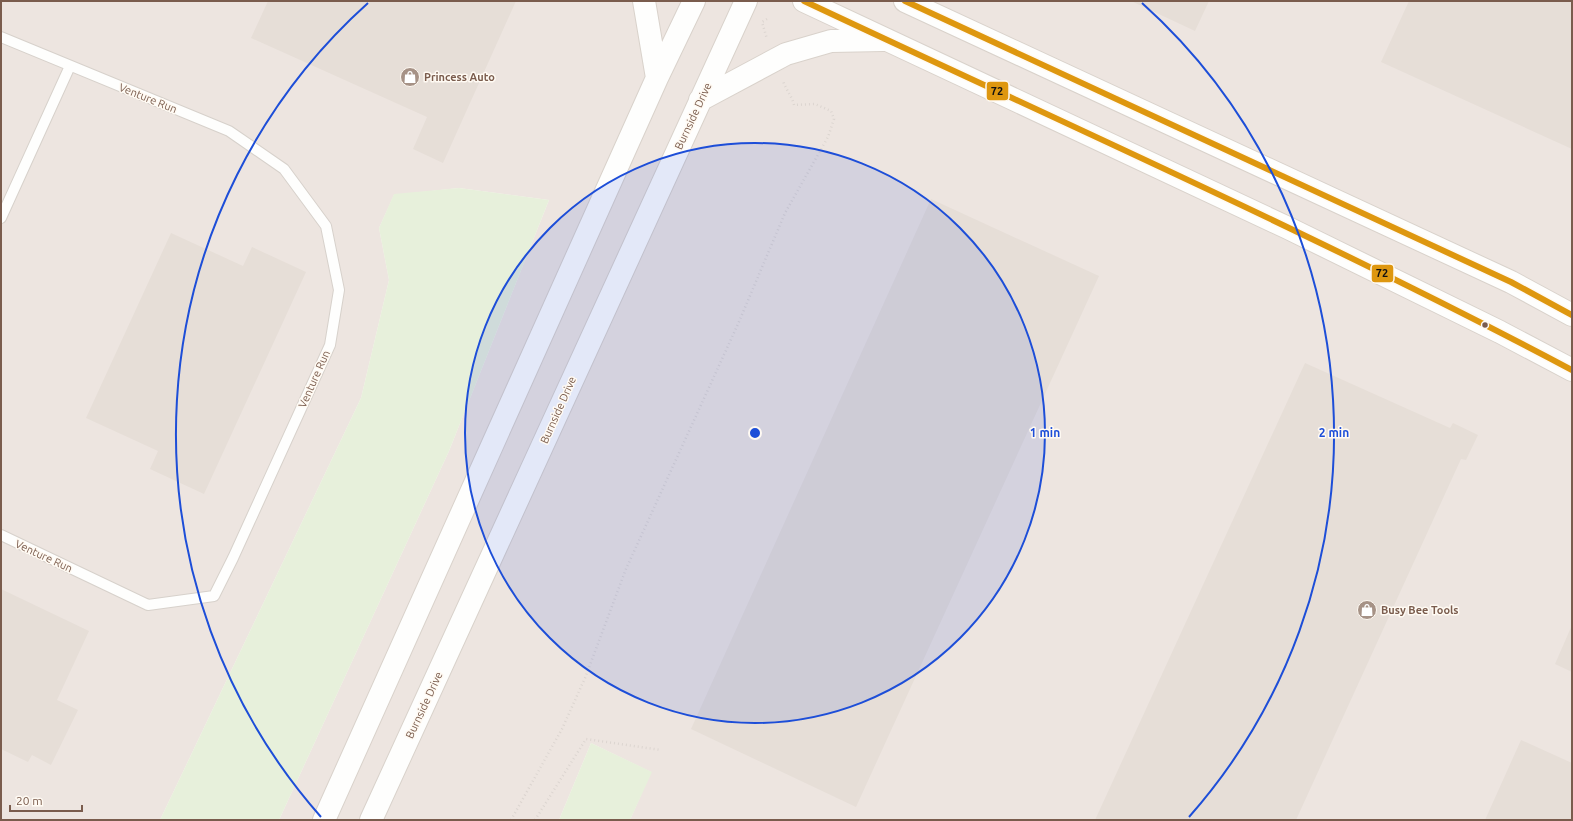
<svg xmlns="http://www.w3.org/2000/svg" width="1573" height="821" font-family="Ubuntu,sans-serif">
  <rect width="100%" height="100%" fill="#f9f5f0"/>
  <!-- industrial -->
  <path fill="#ede5e0" d="M 1,1 L 1572,1 L 1572,820 L 630,820 L 651,772 L 591,743 L 559,820 L 279,820 L 449,451 L 549,200 L 459,188 L 394,195 L 379,228 L 389,280 L 361,398 L 160,820 L 1,820 Z"/>
  <!-- green -->
  <path fill="#e7f0db" d="M 459,188 L 549,200 L 449,451 L 279,820 L 160,820 L 361,398 L 389,280 L 379,228 L 394,194 Z
    M 591,743 L 652,772 L 630,820 L 559,820 Z"/>
  <!-- building -->
  <path fill="#e6ded7" d="M 268,1 L 516,1 L 443,163 L 413,149 L 427,117 L 251,38 Z
    M 1131,1 L 1209,1 L 1195,31 Z
    M 1409,1 L 1572,1 L 1572,149 L 1381,62 Z
    M 931,199 L 1099,276 L 856,807 L 691,729 Z
    M 171,233 L 243,266 L 252,247 L 306,272 L 204,494 L 150,469 L 158,451 L 86,418 Z
    M 1305,363 L 1450,428 L 1453,423 L 1478,435 L 1466,460 L 1461,459 L 1296,820 L 1095,820 Z
    M 1,589 L 89,631 L 57,700 L 78,710 L 51,765 L 32,755 L 28,762 L 1,749 Z
    M 1572,625 L 1572,672 L 1555,664 Z
    M 1521,740 L 1572,763 L 1572,820 L 1485,820 Z"/>
  <g fill="none" stroke-linecap="round" stroke-linejoin="round">
    <defs>
      <path id="lane" d="M 1,37 L 229,131 L 284,169 L 326,226 L 339,290 L 330,345 L 233,558 L 214,596 L 148,605 L 1,535
        M 1,218 L 70,66"/>
      <path id="secondary" d="M 644,1 L 657,78
        M 804,1 L 1288,228 L 1500,332 L 1572,370
        M 905,1 L 1511,282 L 1572,315
        M 700,100 L 786,54 L 831,41 L 883,40
        M 324,820 L 657,78 L 694,1
        M 371,820 L 746,1"/>
    </defs>
    <!-- lane casing -->
    <use href="#lane" stroke="#d7d1cb" stroke-width="12"/>
    <!-- secondary casing -->
    <use href="#secondary" stroke="#d9d2cb" stroke-width="24"/>
    <!-- path -->
    <path stroke="#dcd5d0" stroke-width="2.5" stroke-dasharray="1 3" stroke-linecap="butt" d="M 767,19 L 762,22 L 767,39
      M 511,820 L 562,729 L 585,678 L 626,569 L 738,324 L 785,213 L 828,137 L 834,119 L 831,111 L 815,104 L 794,105 C 792,96 786,90 783,81
      M 535,820 L 586,739 L 661,750"/>
    <!-- lane -->
    <use href="#lane" stroke="#fefefd" stroke-width="10"/>
    <!-- secondary -->
    <use href="#secondary" stroke="#fefefd" stroke-width="22"/>
    <defs>
      <path id="bus-1" d="M 804,1 C 1061,122 1321,237 1572,370
        M 905,1 L 1511,282 L 1572,315"/>
    </defs>
    <!-- bus-1 casing -->
    <use href="#bus-1" stroke="#fffaf3" stroke-width="9"/>
    <!-- bus-1 -->
    <use href="#bus-1" stroke="#de970f" stroke-width="6"/>
  </g>
  <!-- distance rings -->
  <circle cx="755" cy="433" r="290" fill="#1d4ed8" fill-opacity=".12"/>
  <g fill="none" stroke="#1d4ed8" stroke-width="2">
    <circle cx="755" cy="433" r="290"/>
    <path d="M321 817A579 579 0 0 1 368 3M1142 3A579 579 0 0 1 1189 817"/>
  </g>
  <!-- icons -->
  <defs>
    <symbol id="shop-disc" viewBox="-11 -11 22 22"><circle r="9.5" fill="#a69286" stroke="#fffaf3"/><path d="M-5-2.5h2.3a2.7 3.5 0 0 1 5.4 0H5L5.5 6h-11ZM-1.5-2.5h3a1.5 2.3 0 0 0-3 0Z" fill="#fff"/></symbol>
  </defs>
  <g fill-rule="evenodd">
    <use href="#shop-disc" x="399" y="66" width="22" height="22"/>
    <use href="#shop-disc" x="1356" y="599" width="22" height="22"/>
  </g>
  <!-- markers -->
  <circle fill="#7a5c4d" stroke="#fffaf3" stroke-width="1.5" cx="1485" cy="325" r="3.5"/>
  <g text-anchor="middle" dominant-baseline="central" stroke-width="3" stroke-linejoin="round" paint-order="stroke">
    <!-- poi labels -->
    <g font-size="11" font-weight="bold" fill="#7a5c4d" stroke="#fffaf3" text-anchor="start">
      <text x="424" y="77">Princess Auto</text>
      <text x="1381" y="610">Busy Bee Tools</text>
    </g>
    <!-- street labels -->
    <g font-size="11" fill="#7a5c4d" stroke="#fffaf3">
      <text transform="translate(148 98) rotate(22)">Venture Run</text>
      <text transform="translate(693 116) rotate(-65)">Burnside Drive</text>
      <text transform="translate(314 379) rotate(-66)">Venture Run</text>
      <text transform="translate(558 410) rotate(-66)">Burnside Drive</text>
      <text transform="translate(44 556) rotate(25)">Venture Run</text>
      <text transform="translate(424 705) rotate(-65)">Burnside Drive</text>
    </g>
  </g>
  <circle cx="755" cy="433" r="6" fill="#1d4ed8" stroke="#fffaf3" stroke-width="2"/>
  <g font-size="12" text-anchor="middle" font-weight="bold" fill="#1d4ed8" stroke="#fffaf3" stroke-width="3" stroke-linejoin="round" paint-order="stroke">
    <text x="1045" y="437">1 min</text>
    <text x="1334" y="437">2 min</text>
  </g>
  <g stroke="#fffaf3" stroke-width="1.5">
    <rect x="986" y="81" width="23" height="20" rx="4" fill="#de970f"/>
    <rect x="1371" y="264" width="23" height="19" rx="4" fill="#de970f"/>
  </g>
  <g font-size="11" text-anchor="middle" font-weight="bold" fill="#111">
    <text x="997" y="95">72</text>
    <text x="1382" y="277">72</text>
  </g>
  <!-- border -->
  <rect width="1573" height="821" fill="none" stroke="#7a5c4d" stroke-width="4"/>
  <!-- scale -->
  <path d="M10 805v6h72v-6" fill="none" stroke="#7a5c4d" stroke-width="2"/>
  <text x="16" y="805" font-size="12" fill="#7a5c4d" stroke="#fffaf3" stroke-width="3" paint-order="stroke">20 m</text>
</svg>
